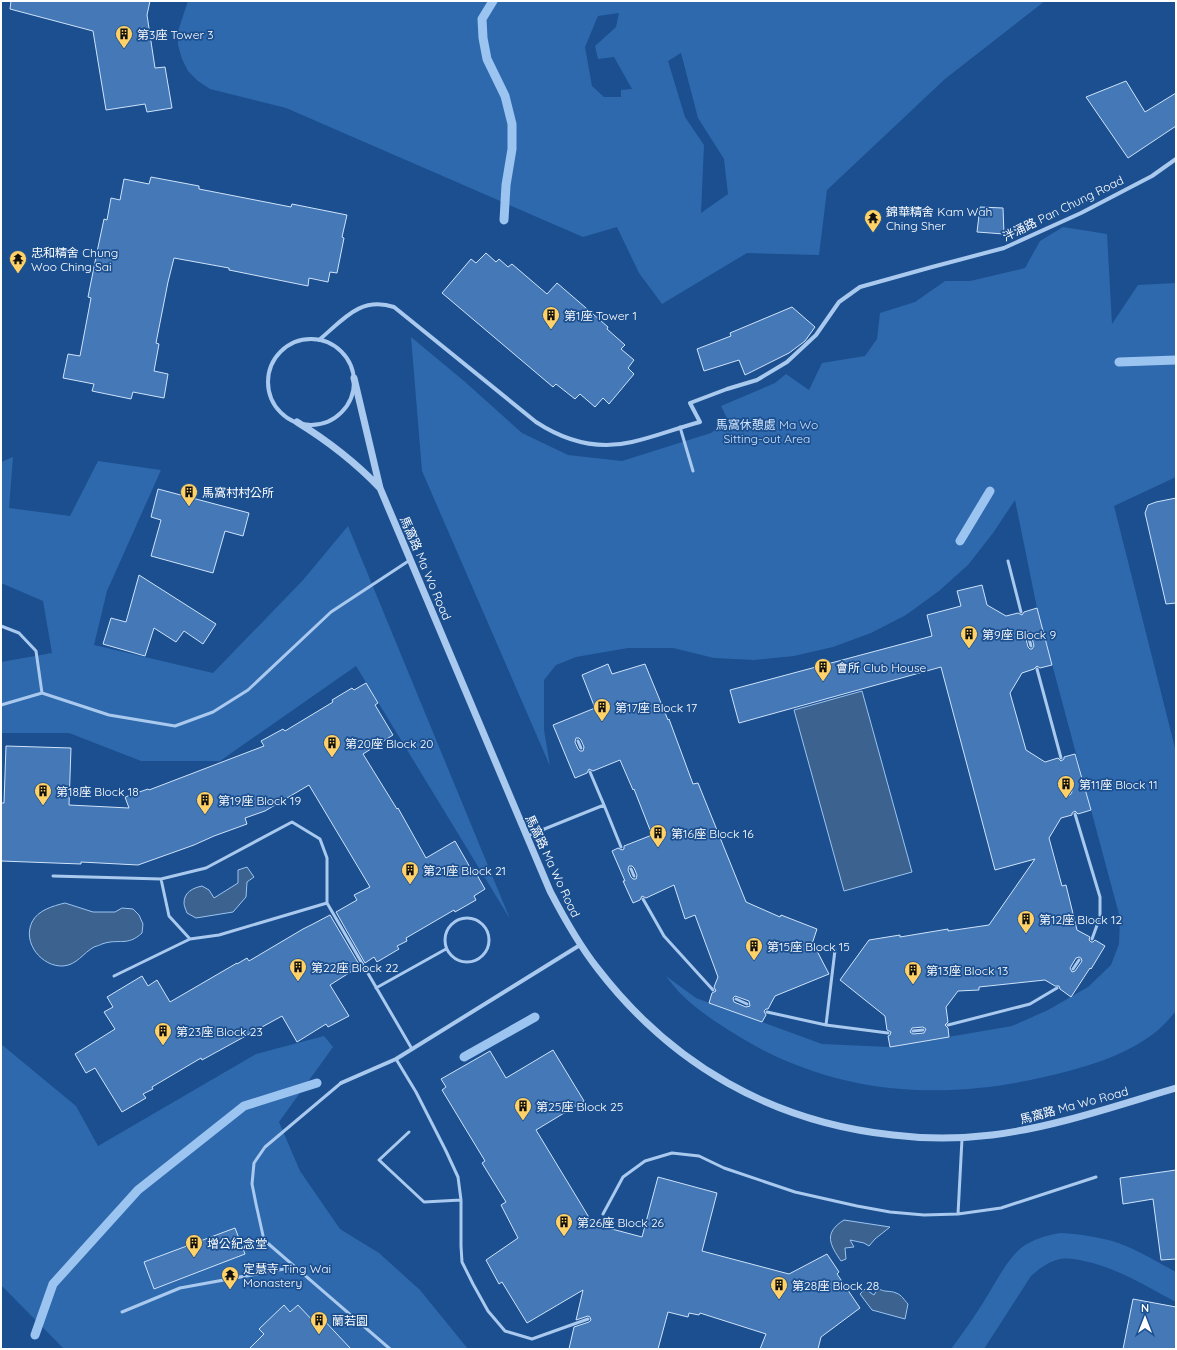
<svg xmlns="http://www.w3.org/2000/svg" width="1177" height="1350" font-family="Quicksand,'Noto Sans TC',sans-serif">
  <rect width="100%" height="100%" fill="#1b4f8f"/>
  <!-- green -->
  <path fill="#2e69ad" fill-rule="evenodd" d="M 188,1 L 1045,1 L 945,79 L 827,190 L 819,255 L 747,253 L 662,304 L 639,273 L 617,227 L 583,237 L 286,108 L 210,89 L 198,81 L 188,71 L 182,59 L 178,45 L 178,31 ZM 619,13 L 616,27 L 595,46 L 598,59 L 614,57 L 632,89 L 621,90 L 621,97 L 604,97 L 592,86 L 585,47 L 598,16 ZM 681,53 L 698,118 L 724,159 L 728,194 L 701,213 L 704,145 L 685,117 L 668,61 Z
    M 1063,227 L 1107,234 L 1112,324 L 1138,285 L 1176,283 L 1176,477 L 1114,506 L 1176,752 L 1176,1011 C 1170,1018 1164,1025 1157,1031 C 1125,1057 1080,1069 1040,1078 C 934,1102 829,1093 735,1034 C 717,1023 694,1008 679,992 C 675,987 670,982 666,976 L 696,998 L 822,1044 L 890,1047 L 1012,1026 L 1048,1010 L 1088,987 L 1111,965 L 1119,944 L 1120,918 L 1037,608 L 1015,500 L 993,533 L 968,565 L 939,591 L 906,615 L 871,633 L 833,647 L 794,656 L 754,660 L 714,658 L 673,648 L 628,648 L 576,657 L 556,665 L 544,680 L 544,730 L 550,766 L 422,471 L 411,337 L 464,381 L 522,433 L 568,455 L 622,461 L 711,433 L 728,420 L 721,406 L 775,383 L 786,374 L 809,390 L 822,363 L 865,356 L 877,339 L 880,313 L 915,302 L 945,281 L 970,281 L 1025,268 L 1040,241 Z
    M 13,457 L 9,508 L 70,516 L 98,461 L 161,470 L 107,591 L 94,645 L 213,673 L 303,580 L 348,526 L 510,919 L 356,666 L 220,761 L 141,761 L 69,733 L 1,733 L 1,662 L 52,653 L 43,601 L 1,583 L 1,462 Z
    M 324,1036 L 333,1047 L 279,1122 L 300,1171 L 340,1229 L 379,1253 L 420,1290 L 468,1349 L 64,1349 L 1,1285 L 1,1044 L 76,1106 L 98,1146 L 256,1054 Z
    M 1061,1233 C 1080,1234 1109,1238 1126,1246 C 1143,1253 1159,1263 1176,1272 L 1176,1302 C 1145,1286 1118,1268 1084,1261 C 1076,1259 1068,1258 1060,1259 C 1048,1262 1040,1268 1031,1276 L 984,1349 L 951,1349 C 963,1333 975,1316 986,1298 C 996,1282 1006,1261 1021,1248 C 1033,1239 1047,1235 1061,1233 Z"/>
  <!-- water -->
  <path fill="#3c6290" stroke="#9cc4f0" d="M 862,691 L 912,872 L 844,891 L 794,710 Z
    M 247,867 L 254,877 L 247,882 L 246,897 L 233,912 L 196,918 L 187,913 C 186,910 184,906 184,903 C 184,892 193,888 202,886 L 209,890 L 214,898 L 238,883 L 238,870 Z
    M 65,903 L 93,912 L 115,912 L 122,908 L 133,909 L 139,915 L 143,924 L 142,933 C 127,947 119,938 102,944 C 100,945 97,946 94,947 C 83,953 77,965 63,966 C 42,967 22,943 32,922 C 38,910 53,906 65,903 Z
    M 844,1220 L 890,1227 L 875,1239 L 869,1246 L 864,1243 L 850,1240 L 854,1247 L 845,1248 L 846,1259 L 841,1261 C 830,1245 823,1233 844,1220 Z
    M 878,1288 C 884,1293 890,1290 896,1293 C 902,1295 904,1300 908,1304 L 905,1319 L 872,1310 L 860,1294 L 865,1289 L 874,1295 Z"/>
  <g fill="none" stroke-linecap="round" stroke-linejoin="round">
    <!-- stream -->
    <path stroke="#9cc4f0" stroke-width="9" d="M 493,1 L 482,19 L 483,38 L 487,59 L 505,96 L 512,124 L 512,149 L 506,185 L 504,220
      M 1119,362 L 1176,360
      M 960,541 L 990,491
      M 464,1057 L 535,1017
      M 35,1335 L 53,1284 L 138,1190 L 244,1106 L 317,1083"/>
  </g>
  <!-- building -->
  <path fill="#4478b7" stroke="#cfe3fa" fill-rule="evenodd" d="M 11,1 L 150,1 L 147,15 L 155,68 L 165,67 L 172,108 L 147,112 L 145,104 L 106,110 L 93,31 L 10,9 Z
    M 1126,81 L 1145,112 L 1176,93 L 1176,126 L 1128,158 L 1086,97 Z
    M 151,177 L 199,186 L 199,189 L 291,207 L 292,204 L 347,215 L 342,237 L 344,238 L 337,273 L 330,272 L 328,282 L 309,278 L 308,286 L 229,270 L 229,268 L 174,258 L 168,282 L 156,343 L 159,344 L 154,371 L 168,374 L 164,398 L 133,392 L 131,399 L 92,391 L 94,384 L 63,378 L 68,354 L 80,356 L 91,298 L 88,297 L 97,252 L 104,219 L 107,220 L 111,198 L 120,200 L 124,179 L 149,184 Z
    M 980,207 L 1003,208 L 1004,234 L 977,232 Z
    M 486,253 L 496,262 L 499,259 L 508,267 L 512,264 L 547,294 L 557,283 L 608,327 L 607,329 L 625,345 L 621,349 L 634,360 L 628,368 L 634,374 L 609,404 L 603,398 L 595,407 L 580,394 L 575,399 L 556,384 L 553,387 L 442,293 L 471,259 L 476,263 Z
    M 792,307 L 815,327 L 805,341 L 789,353 L 745,375 L 739,360 L 704,371 L 697,349 L 731,336 L 730,333 Z
    M 158,489 L 249,513 L 243,536 L 225,531 L 213,573 L 151,556 L 161,520 L 151,517 Z
    M 1176,498 L 1176,603 L 1166,604 L 1145,513 L 1148,505 L 1156,502 Z
    M 139,575 L 216,624 L 203,644 L 184,631 L 176,642 L 154,628 L 145,656 L 103,644 L 111,618 L 126,622 Z
    M 982,585 L 987,605 L 1006,616 L 1018,613 L 1022,615 L 1024,612 L 1037,608 L 1052,665 L 1040,668 L 1037,666 L 1034,669 L 1022,673 L 1010,693 L 1026,750 L 1045,762 L 1058,758 L 1061,761 L 1064,759 L 1064,757 L 1075,754 L 1091,810 L 1078,814 L 1075,811 L 1072,813 L 1072,815 L 1061,818 L 1049,838 L 1062,886 L 1066,885 L 1077,930 L 1090,937 L 1089,940 L 1091,942 L 1093,942 L 1095,940 L 1105,946 L 1091,969 L 1090,968 L 1071,997 L 1060,989 L 1059,986 L 1055,986 L 1045,980 L 979,987 L 979,990 L 958,991 L 946,1007 L 948,1022 L 945,1025 L 948,1028 L 949,1037 L 890,1047 L 888,1036 L 890,1035 L 891,1032 L 887,1030 L 885,1016 L 840,980 L 869,940 L 900,935 L 900,937 L 948,929 L 948,931 L 989,925 L 1035,859 L 995,870 L 941,667 L 739,723 L 730,690 L 932,636 L 927,615 L 961,606 L 957,591 ZM 1027,632 L 1029,632 L 1031,634 L 1034,646 L 1032,649 L 1030,649 L 1028,647 L 1025,635 ZM 1066,777 L 1068,777 L 1070,780 L 1072,792 L 1070,795 L 1068,795 L 1066,792 L 1064,780 ZM 1079,957 L 1081,958 L 1082,961 L 1075,971 L 1072,972 L 1070,968 L 1076,958 ZM 923,1027 L 926,1029 L 924,1033 L 913,1034 L 910,1032 L 912,1028 Z
    M 608,664 L 612,674 L 645,664 L 668,720 L 669,719 L 693,784 L 698,783 L 746,902 L 780,917 L 781,915 L 817,929 L 810,950 L 816,949 L 829,974 L 775,996 L 768,1009 L 766,1009 L 764,1011 L 766,1015 L 762,1022 L 709,1003 L 712,993 L 716,991 L 714,987 L 718,977 L 695,915 L 685,919 L 674,885 L 646,898 L 642,896 L 640,900 L 633,903 L 623,881 L 625,881 L 612,851 L 618,848 L 622,850 L 624,849 L 624,846 L 652,835 L 634,789 L 633,790 L 620,760 L 593,771 L 589,769 L 587,773 L 575,778 L 553,725 L 595,708 L 582,675 ZM 576,738 L 579,738 L 581,740 L 584,747 L 583,751 L 580,751 L 578,749 L 575,742 ZM 629,866 L 632,866 L 634,868 L 637,875 L 636,879 L 633,879 L 631,877 L 628,870 ZM 735,996 L 749,1001 L 750,1006 L 746,1007 L 734,1002 L 733,998 Z
    M 366,683 L 378,703 L 375,705 L 393,735 L 363,754 L 397,809 L 398,808 L 426,858 L 455,841 L 471,869 L 473,868 L 485,889 L 474,896 L 476,900 L 455,912 L 454,910 L 406,938 L 407,941 L 397,946 L 399,949 L 377,962 L 374,957 L 365,963 L 336,912 L 357,900 L 354,895 L 370,887 L 309,785 L 265,811 L 245,818 L 247,824 L 214,836 L 194,845 L 138,865 L 81,862 L 81,864 L 1,861 L 1,803 L 4,803 L 6,746 L 71,748 L 69,805 L 129,808 L 125,797 L 148,789 L 149,790 L 264,746 L 261,741 L 283,729 L 285,731 L 333,702 L 332,700 L 352,688 L 354,690 Z
    M 330,915 L 360,966 L 330,985 L 349,1016 L 328,1027 L 326,1024 L 297,1042 L 282,1016 L 202,1060 L 201,1058 L 152,1087 L 153,1089 L 143,1094 L 146,1098 L 122,1112 L 95,1068 L 86,1073 L 75,1054 L 115,1029 L 104,1012 L 113,1007 L 107,997 L 142,976 L 148,986 L 157,980 L 170,1002 L 237,963 L 237,964 L 247,958 L 249,961 L 303,929 L 313,924 Z
    M 553,1050 L 584,1101 L 536,1130 L 593,1224 L 642,1237 L 658,1177 L 717,1193 L 702,1251 L 789,1274 L 827,1254 L 839,1272 L 837,1274 L 860,1308 L 821,1337 L 818,1349 L 760,1349 L 766,1334 L 700,1313 L 699,1315 L 689,1313 L 688,1317 L 668,1312 L 658,1349 L 569,1349 L 574,1327 L 589,1322 L 591,1320 L 590,1317 L 588,1316 L 576,1320 L 583,1290 L 527,1323 L 502,1282 L 499,1284 L 486,1260 L 518,1238 L 501,1205 L 506,1202 L 482,1163 L 485,1161 L 442,1090 L 446,1087 L 441,1079 L 490,1051 L 506,1078 Z
    M 1176,1170 L 1176,1259 L 1161,1260 L 1153,1199 L 1123,1204 L 1120,1178 Z
    M 235,1228 L 245,1254 L 154,1289 L 144,1262 Z
    M 1133,1299 L 1176,1307 L 1176,1349 L 1123,1349 Z
    M 284,1305 L 290,1312 L 298,1305 L 314,1322 L 320,1316 L 351,1349 L 249,1349 L 264,1334 L 259,1329 Z"/>
  <g fill="none" stroke-linecap="round" stroke-linejoin="round">
    <!-- service -->
    <path stroke="#a9c9ee" stroke-width="3" d="M 680,427 L 693,471
      M 1008,561 L 1021,612
      M 1,626 L 19,633 L 36,651 L 42,693 L 109,715 L 175,726 L 213,712 L 248,690 L 331,612 L 410,560
      M 1028,635 L 1031,646
      M 1037,669 L 1061,758
      M 1,705 L 42,693
      M 578,741 L 581,748
      M 590,772 L 604,805
      M 1067,780 L 1069,792
      M 1075,814 L 1100,897 L 1100,917 L 1092,939
      M 527,836 L 604,805 L 621,847
      M 631,869 L 634,876
      M 53,876 L 161,879
      M 643,899 L 664,936 L 713,990
      M 327,903 L 219,935 L 190,939 L 169,916 L 161,879 L 206,868 L 292,822 L 320,839 L 327,858 L 327,903 L 412,1049
      M445 940a22 22 0 1 1 44 0a22 22 0 1 1-44 0Z
      M 1073,969 L 1079,960
      M 114,976 L 190,939
      M 376,988 L 446,949
      M 736,999 L 747,1004
      M 767,1012 L 826,1025 L 888,1033
      M 826,1025 L 835,950
      M 948,1025 L 1030,1004 L 1057,988
      M 913,1031 L 923,1030
      M 396,1059 L 416,1092 L 446,1151 L 458,1177 L 461,1200 L 424,1202 L 379,1160 L 409,1132
      M 341,1083 L 265,1147 L 254,1163 L 252,1184 L 256,1204 L 264,1240 L 390,1349
      M 461,1200 L 461,1246 L 462,1262 L 473,1284 L 488,1311 L 505,1331 L 532,1339 L 588,1319
      M 603,1214 L 623,1177 L 645,1161 L 672,1153 L 699,1156 L 724,1168 L 795,1192 L 857,1206 L 890,1212 L 924,1215 L 958,1214 L 1001,1208 L 1096,1177
      M 958,1214 L 962,1139
      M 122,1312 L 180,1288 L 295,1267"/>
    <!-- minor -->
    <path stroke="#a9c9ee" stroke-width="4" d="M268 382a43 43 0 1 1 86 0a43 43 0 1 1-86 0Z
      M 319,340 C 343,320 360,296 394,307 L 536,422 C 565,441 598,450 632,442 C 655,437 677,428 700,422 L 690,403 L 727,389 L 757,380 L 787,362 L 816,335 L 839,302 L 860,287 L 932,267 L 1004,248 L 1081,213 L 1152,176 L 1176,159
      M 341,1083 L 396,1059 L 580,945"/>
    <!-- tertiary -->
    <path stroke="#a9c9ee" stroke-width="7" d="M 354,378 L 380,488 L 550,891 C 564,918 579,945 598,969 C 672,1065 772,1122 893,1135 C 925,1139 959,1139 992,1135 C 1055,1127 1115,1106 1176,1088
      M 297,422 C 328,441 355,462 380,488"/>
  </g>
  <!-- icons -->
  <defs>
    <symbol id="building-pin" viewBox="-11 -11 22 30"><path d="M0 17L-7.5 6A9.5 9.5 0 1 1 7.5 6Z" fill="#ffd166" stroke="#1b4f8f"/><path d="M-4-6H4V6H1V3H-1V6H-4ZM-2.5-4.3h1.7v1.8h-1.7ZM.8-4.3h1.7v1.8H.8ZM-2.5-1h1.7V.8h-1.7ZM.8-1h1.7V.8H.8Z" fill="#111"/></symbol>
    <symbol id="temple-pin" viewBox="-11 -11 22 30"><path d="M0 17L-7.5 6A9.5 9.5 0 1 1 7.5 6Z" fill="#ffd166" stroke="#1b4f8f"/><path d="M0-6L5-2H3V0L6.5 2.5H4V6H1.5V3h-3V6H-4V2.5H-6.5L-3 0V-2H-5Z" fill="#111"/></symbol>
  </defs>
  <g fill-rule="evenodd">
    <use href="#building-pin" x="114" y="24" width="20" height="27"/>
    <use href="#temple-pin" x="863" y="208" width="20" height="27"/>
    <use href="#temple-pin" x="8" y="249" width="20" height="27"/>
    <use href="#building-pin" x="541" y="305" width="20" height="27"/>
    <use href="#building-pin" x="179" y="482" width="20" height="27"/>
    <use href="#building-pin" x="959" y="624" width="20" height="27"/>
    <use href="#building-pin" x="813" y="657" width="20" height="27"/>
    <use href="#building-pin" x="592" y="697" width="20" height="27"/>
    <use href="#building-pin" x="322" y="733" width="20" height="27"/>
    <use href="#building-pin" x="1056" y="774" width="20" height="27"/>
    <use href="#building-pin" x="33" y="781" width="20" height="27"/>
    <use href="#building-pin" x="195" y="790" width="20" height="27"/>
    <use href="#building-pin" x="648" y="823" width="20" height="27"/>
    <use href="#building-pin" x="400" y="860" width="20" height="27"/>
    <use href="#building-pin" x="1016" y="909" width="20" height="27"/>
    <use href="#building-pin" x="744" y="936" width="20" height="27"/>
    <use href="#building-pin" x="288" y="957" width="20" height="27"/>
    <use href="#building-pin" x="903" y="960" width="20" height="27"/>
    <use href="#building-pin" x="153" y="1021" width="20" height="27"/>
    <use href="#building-pin" x="513" y="1096" width="20" height="27"/>
    <use href="#building-pin" x="554" y="1212" width="20" height="27"/>
    <use href="#building-pin" x="184" y="1233" width="20" height="27"/>
    <use href="#temple-pin" x="220" y="1265" width="20" height="27"/>
    <use href="#building-pin" x="769" y="1275" width="20" height="27"/>
    <use href="#building-pin" x="309" y="1310" width="20" height="27"/>
  </g>
  <g text-anchor="middle" dominant-baseline="central" stroke-width="3.5" stroke-linejoin="round" paint-order="stroke">
    <!-- poi labels -->
    <g font-size="12" fill="#fff" stroke="#1b4f8f" text-anchor="start">
      <text x="137" y="34">第3座 Tower 3</text>
      <text x="886" y="211">錦華精舍 Kam Wah<tspan x="886" dy="14">Ching Sher</tspan></text>
      <text x="31" y="252">忠和精舍 Chung<tspan x="31" dy="14">Woo Ching Sai</tspan></text>
      <text x="564" y="315">第1座 Tower 1</text>
      <text x="202" y="492">馬窩村村公所</text>
      <text x="982" y="634">第9座 Block 9</text>
      <text x="836" y="667">會所 Club House</text>
      <text x="615" y="707">第17座 Block 17</text>
      <text x="345" y="743">第20座 Block 20</text>
      <text x="1079" y="784">第11座 Block 11</text>
      <text x="56" y="791">第18座 Block 18</text>
      <text x="218" y="800">第19座 Block 19</text>
      <text x="671" y="833">第16座 Block 16</text>
      <text x="423" y="870">第21座 Block 21</text>
      <text x="1039" y="919">第12座 Block 12</text>
      <text x="767" y="946">第15座 Block 15</text>
      <text x="311" y="967">第22座 Block 22</text>
      <text x="926" y="970">第13座 Block 13</text>
      <text x="176" y="1031">第23座 Block 23</text>
      <text x="536" y="1106">第25座 Block 25</text>
      <text x="577" y="1222">第26座 Block 26</text>
      <text x="207" y="1243">增公紀念堂</text>
      <text x="243" y="1268">定慧寺 Ting Wai<tspan x="243" dy="14">Monastery</tspan></text>
      <text x="792" y="1285">第28座 Block 28</text>
      <text x="332" y="1320">蘭若園</text>
    </g>
    <!-- street labels -->
    <g font-size="12" fill="#fff" stroke="#1b4f8f">
      <text transform="translate(1063 208) rotate(-26)">泮涌路 Pan Chung Road</text>
      <text transform="translate(426 568) rotate(67)">馬窩路 Ma Wo Road</text>
      <text transform="translate(553 866) rotate(65)">馬窩路 Ma Wo Road</text>
      <text transform="translate(1074 1105) rotate(-15)">馬窩路 Ma Wo Road</text>
    </g>
    <!-- park labels -->
    <g font-size="12" fill="#cfe3fa" stroke="#1b4f8f">
      <text x="767" y="424">馬窩休憩處 Ma Wo<tspan x="767" dy="14">Sitting-out Area</tspan></text>
    </g>
  </g>
  <!-- border -->
  <rect width="1177" height="1350" fill="none" stroke="#ffffff" stroke-width="4"/>
  <!-- north arrow -->
  <g transform="translate(1145 1318)" stroke="#1b4f8f" stroke-width="3" paint-order="stroke">
  <path d="M0-3L7 15L0 10L-7 15Z" fill="#ffffff"/>
  <text y="-6" font-size="11" font-weight="bold" text-anchor="middle" fill="#ffffff">N</text>
  </g>
</svg>
